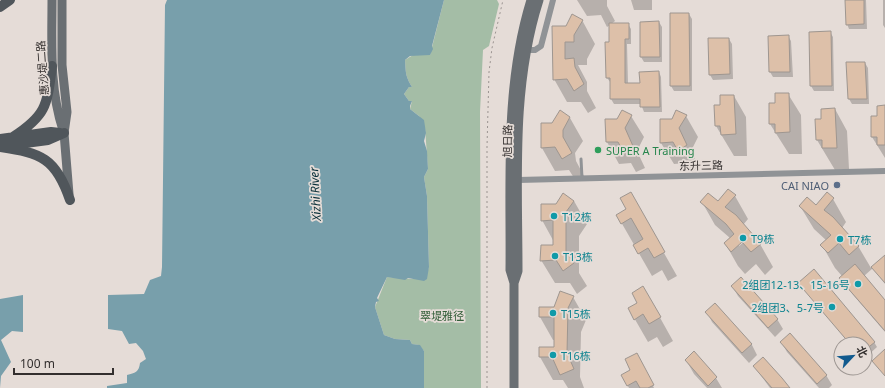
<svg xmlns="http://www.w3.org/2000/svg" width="885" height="388" font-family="'Noto Sans','Noto Sans SC',sans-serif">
  <rect width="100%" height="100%" fill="#e5dcd7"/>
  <!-- green -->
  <path fill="#a4bda6" d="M 444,0 L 497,0 L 499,4 L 489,46 L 483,50 L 480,112 L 481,388 L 424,388 L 424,351 L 419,345 L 412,344 L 410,340 L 395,339 L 384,335 L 375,307 L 387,277 L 413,279 L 426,276 L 429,267 L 427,196 L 424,177 L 428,169 L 425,128 L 419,116 L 410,109 L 412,101 L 409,101 L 404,94 L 409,87 L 412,87 C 405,75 406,73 405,60 L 413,55 L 430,55 Z"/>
  <!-- water -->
  <path fill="#789fab" d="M 167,0 L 444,0 L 432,46 L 433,49 L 430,55 L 410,56 L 405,60 C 406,73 405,75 412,87 L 409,87 L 404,94 L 409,101 L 412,101 L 410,106 L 410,109 L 424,120 L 426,133 L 424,141 L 427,151 L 428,169 L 424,177 L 427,196 L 429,267 L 427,279 L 424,281 L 408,278 L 405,280 L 387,277 L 377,298 L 379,301 L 376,302 L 375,307 L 384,335 L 395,339 L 410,340 L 412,344 L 420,345 L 424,351 L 424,388 L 107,388 L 107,386 L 127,383 L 127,375 C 135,373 139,372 140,363 L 146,359 L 143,351 L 136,343 L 129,344 L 122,331 L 108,329 L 108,295 L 144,294 L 150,280 L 161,276 L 162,267 L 165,5 Z
    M 23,295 L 23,332 L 12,331 L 1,340 L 11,362 L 1,376 L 0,388 L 0,299 Z"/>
  <!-- shadow -->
  <path fill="#0003" fill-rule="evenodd" d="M 577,0 L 607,0 L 607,6 L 615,21 L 611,24 L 628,24 L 631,29 L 631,44 L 627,44 L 628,84 L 641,84 L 659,72 L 661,77 L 662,112 L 644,112 L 641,104 L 614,104 L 611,99 L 611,83 L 607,78 L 610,25 L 607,27 L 601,15 L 587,16 Z
    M 631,0 L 652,0 L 652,10 L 634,10 Z
    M 846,0 L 866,0 L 867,29 L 849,29 L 847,24 Z
    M 883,0 L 885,0 L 885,28 L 883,25 Z
    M 689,14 L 692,19 L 692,91 L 674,91 L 671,86 Z
    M 582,20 L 595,44 L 587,59 L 587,65 L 578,65 L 587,82 L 587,91 L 596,108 L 588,113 L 581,102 L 567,102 L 554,79 L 567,28 Z
    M 659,22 L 662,27 L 662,62 L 644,62 L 641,57 Z
    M 830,32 L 833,37 L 834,91 L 814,91 L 811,86 Z
    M 788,36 L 791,41 L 793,77 L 773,77 L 770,72 L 769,37 Z
    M 729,39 L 732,44 L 733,79 L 713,80 L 710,75 Z
    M 847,63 L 865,63 L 868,68 L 869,104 L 852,104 L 849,99 Z
    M 788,94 L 801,115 L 802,154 L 789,154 L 770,124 L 776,104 Z
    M 734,96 L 746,117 L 747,156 L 734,156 L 716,126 L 721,106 Z
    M 885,106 L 885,158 L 872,137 L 878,117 Z
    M 835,109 L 847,131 L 849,169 L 835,170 L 817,140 L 822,120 Z
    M 631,116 L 644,137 L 637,151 L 645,168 L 636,172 L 631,163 L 619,164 L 607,142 L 606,120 L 618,120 Z
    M 686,116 L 698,137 L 691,151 L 699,167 L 691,172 L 686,163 L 674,164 L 661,143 L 672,120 Z
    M 570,118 L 583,141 L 575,153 L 576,161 L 584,176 L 576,181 L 569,170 L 555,171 L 542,148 L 553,124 Z
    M 630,193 L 677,276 L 668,281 L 662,270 L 652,276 L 617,215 L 627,209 Z
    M 735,196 L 748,219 L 743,225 L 760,244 L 773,267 L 765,275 L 756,264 L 745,274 L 738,266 L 725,243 L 730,238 L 715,225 L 702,202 L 718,203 ZM 747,239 L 739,246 L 739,243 Z
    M 833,199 L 846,222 L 842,228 L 858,246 L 871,268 L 885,257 L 885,284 L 873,268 L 864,276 L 885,301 L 885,332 L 843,283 L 842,276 L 835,268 L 822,245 L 827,241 L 814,229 L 800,206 L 817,206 Z
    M 574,201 L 587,224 L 579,236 L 579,273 L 587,286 L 577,294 L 570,283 L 555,283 L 541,260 L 554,246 L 554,242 L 542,220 L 556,205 Z
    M 800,283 L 874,342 L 877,347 L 865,358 L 865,344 L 850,344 Z
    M 732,286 L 777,319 L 783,329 L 775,337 L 738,296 Z
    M 643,287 L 673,341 L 663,347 L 657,337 L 648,342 L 629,309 L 639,303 Z
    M 573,297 L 586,320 L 581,332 L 580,377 L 584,388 L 568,388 L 563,380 L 553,380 L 540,357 L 555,348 L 555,340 L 553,340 L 540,317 L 540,308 L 555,308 Z
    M 715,304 L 752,345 L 757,355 L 749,363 L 712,322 L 707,312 Z
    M 781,342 L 826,375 L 832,385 L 829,388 L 819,388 L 787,352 Z
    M 694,353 L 716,378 L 722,388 L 707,388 L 694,374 L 686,360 Z
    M 754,366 L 789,388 L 770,388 Z
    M 622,375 L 648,376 L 654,388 L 629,388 Z"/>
  <!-- building -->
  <path fill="#ddc0a9" stroke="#9e9690" d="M 845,0 L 864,0 L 864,24 L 846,25 Z
    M 670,13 L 689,13 L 690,86 L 670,86 Z
    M 572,14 L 583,20 L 574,35 L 574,42 L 565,42 L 565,59 L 574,58 L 575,67 L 584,84 L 574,91 L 567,79 L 553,80 L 552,26 L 566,26 Z
    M 659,21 L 660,57 L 640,57 L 640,22 Z
    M 609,23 L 629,23 L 629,39 L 625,39 L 625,83 L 640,83 L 639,72 L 659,71 L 660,107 L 640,107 L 640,99 L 610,99 L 610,78 L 606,78 L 605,42 L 609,42 Z
    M 831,31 L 832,86 L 810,86 L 809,32 Z
    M 789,35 L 790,72 L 769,72 L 768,36 Z
    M 708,38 L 729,38 L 730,74 L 709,75 Z
    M 846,62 L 865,62 L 867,99 L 848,99 Z
    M 775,93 L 789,93 L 790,132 L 775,133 L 775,124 L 769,124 L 769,103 L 775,103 Z
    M 720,95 L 734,95 L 736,134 L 721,135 L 720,126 L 715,126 L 714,105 L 720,105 Z
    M 885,105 L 885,145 L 877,145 L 877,137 L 871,137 L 871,116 L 877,116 L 877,106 Z
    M 835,108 L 837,148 L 822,148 L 822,140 L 816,140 L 815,119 L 821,119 L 821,109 Z
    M 560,110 L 570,117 L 563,130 L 563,137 L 572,153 L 562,159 L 555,147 L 541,148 L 541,123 L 552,123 Z
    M 622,110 L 632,115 L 625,128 L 633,146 L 623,151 L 618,142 L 606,142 L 605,119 L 617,119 Z
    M 676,110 L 687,115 L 679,128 L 687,145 L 678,151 L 673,142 L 660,143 L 660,119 L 672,119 Z
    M 728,189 L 736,195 L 725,207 L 736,215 L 761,244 L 751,252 L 742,242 L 731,252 L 724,243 L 734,234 L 726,224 L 700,202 L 708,193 L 718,201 Z
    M 631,192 L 665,252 L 654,258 L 648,248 L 638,254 L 633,245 L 643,239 L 631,218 L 621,224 L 616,215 L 626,209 L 620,198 Z
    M 827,192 L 834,198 L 824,210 L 833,217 L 859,246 L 849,255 L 839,243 L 828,253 L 820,245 L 831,235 L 799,206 L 807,197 L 816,205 Z
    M 563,193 L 574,201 L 566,212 L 566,251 L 574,263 L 563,271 L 556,260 L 540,261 L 541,245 L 553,245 L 553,220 L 541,221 L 541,204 L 556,204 Z
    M 885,255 L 885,283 L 871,267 Z
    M 855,264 L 885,300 L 885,331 L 839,278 Z
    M 814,269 L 875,342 L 865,350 L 865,344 L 850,344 L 798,283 Z
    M 741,277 L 778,319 L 768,328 L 731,286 Z
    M 643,286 L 661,317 L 649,324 L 643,314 L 634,320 L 628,308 L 637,303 L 632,293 Z
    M 560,291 L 574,296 L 568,308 L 567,353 L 574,369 L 560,375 L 552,357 L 539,357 L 539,347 L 554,347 L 554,317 L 539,317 L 539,307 L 554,307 Z
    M 715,303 L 752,344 L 742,353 L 705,312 Z
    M 790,333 L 827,375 L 817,384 L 780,342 Z
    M 885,349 L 885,376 L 872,361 Z
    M 694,351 L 717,377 L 708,386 L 685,360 Z
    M 637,353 L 654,385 L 648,388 L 640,388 L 636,381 L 627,386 L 621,375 L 630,370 L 625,359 Z
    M 763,357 L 782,378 L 790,388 L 772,388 L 753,366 Z"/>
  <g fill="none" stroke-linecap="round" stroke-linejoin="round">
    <!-- path -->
    <path stroke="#9b9491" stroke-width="1" stroke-dasharray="2 3" stroke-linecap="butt" d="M 487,388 L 487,147 L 489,72 L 492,48 L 503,0"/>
    <!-- service -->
    <path stroke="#909396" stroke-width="3" d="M 581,159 L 582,178"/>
    <!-- minor -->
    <path stroke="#909396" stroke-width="6" d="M 526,50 L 535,50 L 541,46 L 553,0
      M 518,180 L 885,171"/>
    <!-- secondary -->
    <path stroke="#6a6f73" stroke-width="9" d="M 52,0 C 52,43 49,88 63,130
      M 62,0 L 62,65 L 67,112 L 64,133 L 69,194
      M 514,283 L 518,271 C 518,181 511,87 539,0
      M 514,388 L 514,283 L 510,270 C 511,180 504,87 531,0"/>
    <!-- primary -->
    <path stroke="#50565b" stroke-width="10" d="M 0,7 L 10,0
      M 13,137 C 47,115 47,105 52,66
      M 0,139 L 51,132 L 60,133
      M 10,145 L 48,140 L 64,133
      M 0,147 C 41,153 56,158 70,200"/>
  </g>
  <!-- markers -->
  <circle fill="#2e9e5b" stroke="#e5dcd7" stroke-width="1.5" cx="598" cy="150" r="4"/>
  <circle fill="#5c6f8a" stroke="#e5dcd7" stroke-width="1.5" cx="837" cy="185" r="4"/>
  <g fill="#0f9aa8" stroke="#e5dcd7" stroke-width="1.5">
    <circle cx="554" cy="216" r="4"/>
    <circle cx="743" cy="238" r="4"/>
    <circle cx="840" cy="239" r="4"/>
    <circle cx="555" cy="256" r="4"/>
    <circle cx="858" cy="284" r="4"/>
    <circle cx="832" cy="307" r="4"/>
    <circle cx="553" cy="313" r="4"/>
    <circle cx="553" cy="355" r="4"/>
  </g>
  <g text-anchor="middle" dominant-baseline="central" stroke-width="3.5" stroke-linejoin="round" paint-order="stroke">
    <!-- street labels -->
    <g font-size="11" fill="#332f2e" stroke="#e5dcd7">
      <text transform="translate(42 68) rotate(-94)">惠沙堤二路</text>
      <text transform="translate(507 141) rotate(-89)">旭日路</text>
      <text transform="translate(701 165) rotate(-1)">东升三路</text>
    </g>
    <!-- leisure labels -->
    <g font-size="11" fill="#27864d" stroke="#e5dcd7" text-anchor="start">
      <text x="606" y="150">SUPER A Training</text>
    </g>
    <!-- service labels -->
    <g font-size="11" fill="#4e5e75" stroke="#e5dcd7" text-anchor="end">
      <text x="829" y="185">CAI NIAO</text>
    </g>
    <!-- culture labels -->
    <g font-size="11" fill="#0d838f" stroke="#e5dcd7" text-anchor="start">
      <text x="562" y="216">T12栋</text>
      <text x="751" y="238">T9栋</text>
      <text x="848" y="239">T7栋</text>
      <text x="563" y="256">T13栋</text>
      <text x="850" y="284" text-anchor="end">2组团12-13、15-16号</text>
      <text x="824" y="307" text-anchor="end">2组团3、5-7号</text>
      <text x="561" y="313">T15栋</text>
      <text x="561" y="355">T16栋</text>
    </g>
    <!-- park labels -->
    <g font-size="11" fill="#345f3a" stroke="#e5dcd7">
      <text x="442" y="315">翠堤雅径</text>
    </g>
    <!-- water labels -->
    <g font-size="12" font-style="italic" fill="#082f39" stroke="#e5dcd7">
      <text transform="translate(315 194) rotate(-93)">Xizhi River</text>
    </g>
  </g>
  <!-- north arrow -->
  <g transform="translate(853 356) rotate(64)"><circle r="19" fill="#e5dcd7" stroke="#9e9793"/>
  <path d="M0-3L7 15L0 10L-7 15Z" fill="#115a8e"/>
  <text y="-6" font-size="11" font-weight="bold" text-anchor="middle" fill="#332f2e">北</text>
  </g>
  <!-- scale -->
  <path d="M14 368v6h99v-6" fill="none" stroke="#332f2e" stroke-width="2"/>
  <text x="20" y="368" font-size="12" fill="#332f2e" stroke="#e5dcd7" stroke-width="3" paint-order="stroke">100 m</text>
</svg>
